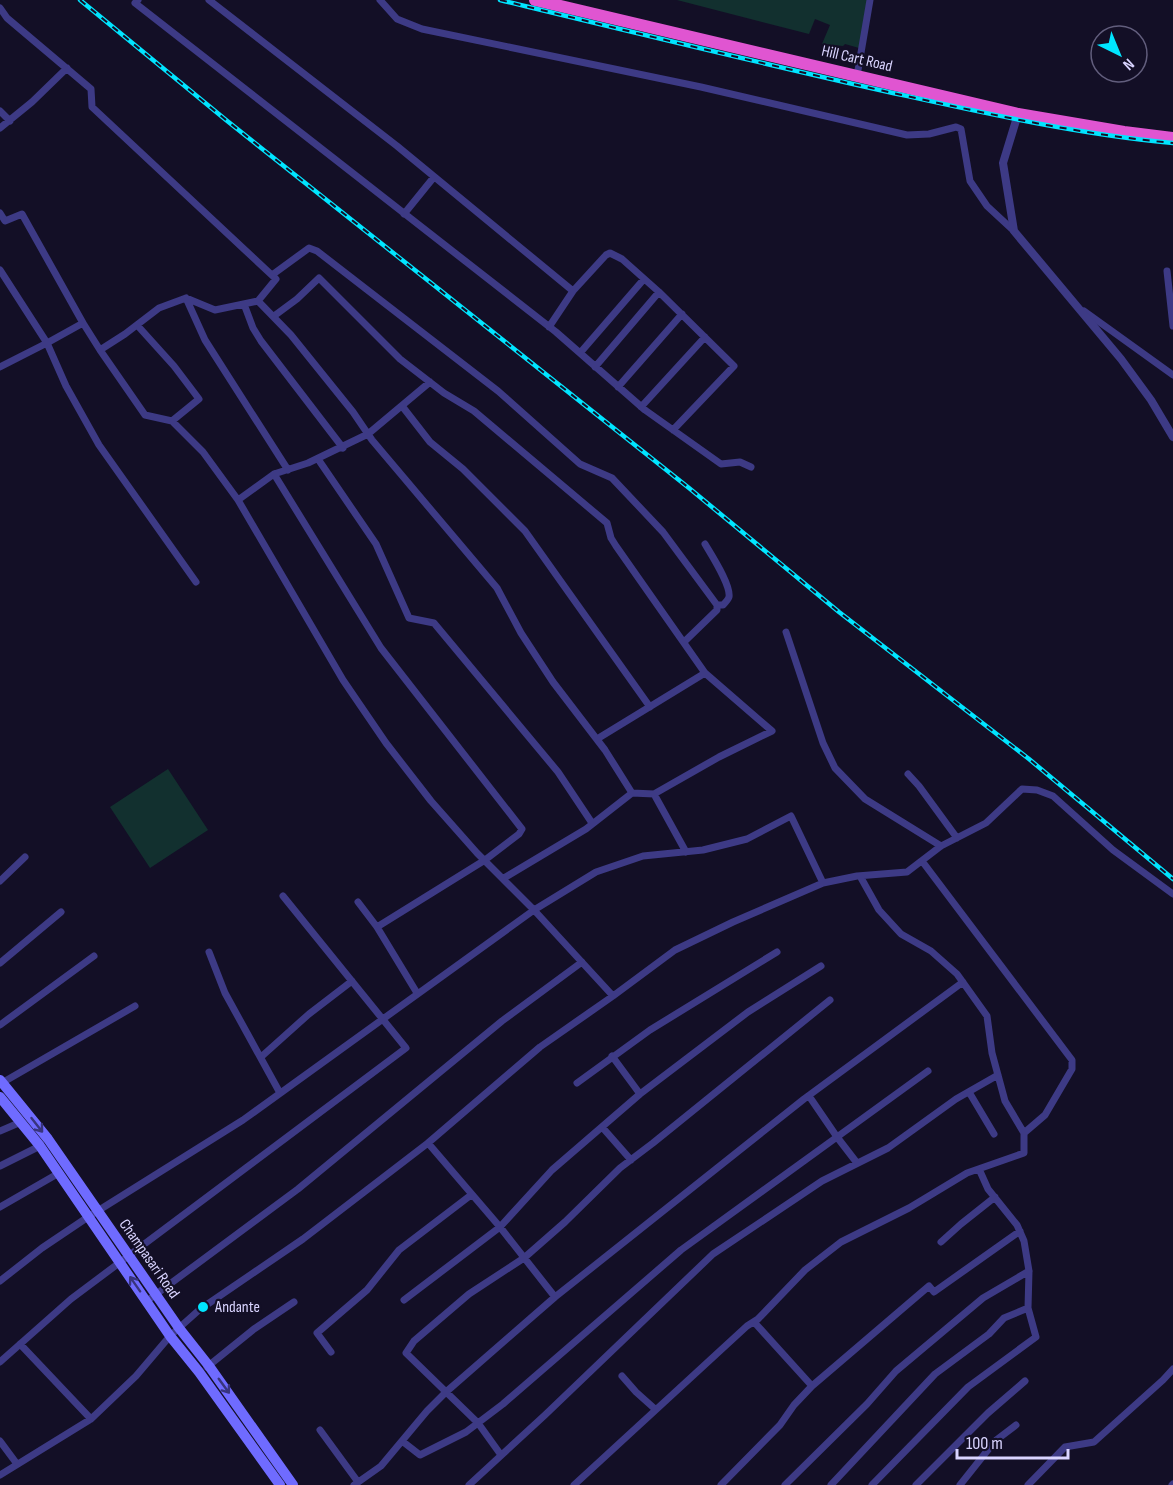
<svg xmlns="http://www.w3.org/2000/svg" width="1173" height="1485" font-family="'Sofia Sans Condensed',sans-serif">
  <rect width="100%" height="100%" fill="#130f26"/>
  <!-- green -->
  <path fill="#12302f" d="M 677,0 L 867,0 L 859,48 L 845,44 L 843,46 L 822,44 L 830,25 L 815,19 L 809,34 Z
    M 168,769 L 208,830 L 150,868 L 110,807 Z"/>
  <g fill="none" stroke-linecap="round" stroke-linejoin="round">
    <!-- minor -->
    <path stroke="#3d3a85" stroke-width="7" d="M 138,0 L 135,3 L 556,332 L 645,410 L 721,464 L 740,462 L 751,467
      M 209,0 L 397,146 L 573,291 L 606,255 L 610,253 L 622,259 L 659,292 L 734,366 L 673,430
      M 380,0 L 397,19 L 422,29 L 701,87 L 907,135 L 929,134 L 956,127 L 961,129 L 970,181 L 987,206 L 1014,231
      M 0,8 L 7,18 L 91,89 L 92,107 L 276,279 L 258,301 L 215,310 L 186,298 L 159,308 L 125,334 L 100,350 L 83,323 L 47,343 L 0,270
      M 857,76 L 870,0
      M 0,111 L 10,121
      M 0,128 L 32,102 L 67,68
      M 0,213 L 5,221 L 22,214 L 83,323
      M 404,214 L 434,177
      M 1167,271 L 1173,326
      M 272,275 L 309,248 L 317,251 L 498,391 L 580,464 L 612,478 L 663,532 L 717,605 L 717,610 L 684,642
      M 186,298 L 205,340 L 288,470
      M 258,301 L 291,335 L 353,412 L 372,440 L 497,588 L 521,633 L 553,682 L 605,750 L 632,793 L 586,829 L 504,878
      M 244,304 L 253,328 L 261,341 L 343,448
      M 1084,311 L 1173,375
      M 274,316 L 297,299 L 319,278 L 400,359 L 444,393 L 474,411 L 607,523 L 611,538 L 616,546 L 705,673 L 772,731 L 719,757 L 654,794 L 632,793
      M 137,325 L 174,366 L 199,399 L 172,421
      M 549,327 L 573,291
      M 100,350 L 145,415 L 172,421 L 203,452 L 238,500 L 343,680 L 386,743 L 431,801 L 477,853 L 534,910 L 613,996
      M 580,353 L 644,279
      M 0,367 L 47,343 L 66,386 L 99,445 L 196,582
      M 595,367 L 659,292
      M 618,387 L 682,314
      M 402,406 L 430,442 L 463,469 L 525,531 L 650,707
      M 641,407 L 705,337
      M 318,459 L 376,544 L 409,618 L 434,623 L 558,772 L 592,823
      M 274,474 L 381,648 L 522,829 L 519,834 L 485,860 L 377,927 L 417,993
      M 238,500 L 274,474 L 308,463 L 368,434 L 430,382
      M 705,544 C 712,556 731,585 729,597 C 728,600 725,603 723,605 L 717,605
      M 786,632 L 823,743 L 835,768 L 865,799 L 941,846
      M 597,739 L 705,673
      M 908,774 L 919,786 L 957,838
      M 654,794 L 686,852
      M 922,861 L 1072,1060 L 1072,1069 L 1045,1115 L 1024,1133
      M 0,881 L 25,857
      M 358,902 L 377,927
      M 209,952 L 225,993 L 280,1093
      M 0,963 L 61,912
      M 0,1025 L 94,956
      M 612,1056 L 640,1094
      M 261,1057 L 309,1014 L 352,981
      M 577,1083 L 650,1030 L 777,952
      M 0,1084 L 135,1006
      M 969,1092 L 994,1134
      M 602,1127 L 631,1160
      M 0,1131 L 21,1122
      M 428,1143 L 500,1227 L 555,1297
      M 857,1163 L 837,1137 L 928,1071
      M 0,1166 L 40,1146
      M 0,1207 L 59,1173
      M 941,1242 L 961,1224 L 995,1197
      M 0,1281 L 42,1248 L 88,1217 L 243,1120 L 534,910 L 596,872 L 643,856 L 703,850 L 747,839 L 791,816 L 823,883
      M 404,1300 L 500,1227 L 552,1170 L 640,1094 L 748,1012 L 821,966
      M 147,1301 L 298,1189 L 502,1021 L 582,962
      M 754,1322 L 812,1386 L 929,1286 L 934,1292 L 1020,1231
      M 20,1344 L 91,1419
      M 331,1352 L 317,1333 L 367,1290 L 399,1250 L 471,1195
      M 0,1362 L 71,1299 L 406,1048 L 283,896
      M 207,1367 L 254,1329 L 294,1302
      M 622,1376 L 636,1392 L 655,1409
      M 320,1430 L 358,1482
      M 0,1441 L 17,1464
      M 402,1441 L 420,1455 L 466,1432 L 503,1404 L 681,1250 L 837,1137 L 809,1096
      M 501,1455 L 478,1423 L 406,1353 L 414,1341 L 469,1294 L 524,1258 L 565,1222 L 620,1168 L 653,1143 L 830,1000
      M 0,1475 L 91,1419 L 136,1376 L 170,1336 L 199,1310 L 303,1239 L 428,1143 L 540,1047 L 613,996 L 675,950 L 733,922 L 823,883 L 857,876 L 907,872 L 941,846 L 986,823 L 1022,789 L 1037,790 L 1053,796 L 1113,850 L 1173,894
      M 354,1485 L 381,1466 L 427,1411 L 446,1392 L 555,1297 L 804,1099 L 963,982
      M 469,1485 L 545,1415 L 713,1254 L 822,1181 L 888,1148 L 956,1099 L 998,1075
      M 574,1485 L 747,1326 L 758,1319 L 805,1270 L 841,1242 L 909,1208 L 967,1173 L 1024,1153 L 1024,1133 L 1005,1101 L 992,1053 L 987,1016 L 957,974 L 931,951 L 901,934 L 879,910 L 860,876
      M 721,1485 L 780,1425 L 794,1405 L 812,1386
      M 785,1485 L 867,1404 L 896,1371 L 983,1298 L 1029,1271
      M 831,1485 L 935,1374 L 989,1334 L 1004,1318 L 1028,1308
      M 872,1485 L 968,1387 L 1036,1337 L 1028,1308 L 1029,1271 L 1024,1241 L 1017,1225 L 988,1189 L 979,1169
      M 916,1485 L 988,1413 L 1025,1381
      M 960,1485 L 995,1441 L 1016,1425
      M 1028,1485 L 1065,1447 L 1094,1442 L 1163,1380 L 1173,1369
      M 1172,1485 L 1173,1484"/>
    <!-- tertiary -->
    <path stroke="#3d3a85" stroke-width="8" d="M 1018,114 L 1003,163 L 1014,231 L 1121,359 L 1151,400 L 1173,437"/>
    <!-- secondary -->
    <path stroke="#6f6bff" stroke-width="10" d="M 0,1080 L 48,1139 L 179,1328 L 209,1366 L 293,1485
      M 0,1097 L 40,1146 L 170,1336 L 199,1372 L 280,1485"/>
    <!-- trunk -->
    <path stroke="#e055d1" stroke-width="12" d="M 535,0 L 1018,114 L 1124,132 L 1173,138"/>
    <defs>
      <path id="rail" d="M 80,0 L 226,120 L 689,488 L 839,612 L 1029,759 L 1173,879
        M 500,0 C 628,31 755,62 884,91 C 980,112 1075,134 1173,143"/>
    </defs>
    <!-- rail casing -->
    <use href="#rail" stroke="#00e5ff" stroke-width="4.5"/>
    <!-- rail -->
    <use href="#rail" stroke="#130f26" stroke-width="2" stroke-dasharray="7" stroke-linecap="butt"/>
  </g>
  <!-- one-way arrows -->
  <defs><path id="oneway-shaft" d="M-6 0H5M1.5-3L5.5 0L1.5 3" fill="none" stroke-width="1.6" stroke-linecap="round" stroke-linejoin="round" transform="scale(1.5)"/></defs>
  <g stroke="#38347d">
    <use href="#oneway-shaft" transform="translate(37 1125) rotate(52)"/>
    <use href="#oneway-shaft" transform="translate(135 1284) rotate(-125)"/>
    <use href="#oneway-shaft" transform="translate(224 1386) rotate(54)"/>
  </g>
  <!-- markers -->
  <circle fill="#00e5ff" stroke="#130f26" stroke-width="2" cx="203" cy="1307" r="6"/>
  <g text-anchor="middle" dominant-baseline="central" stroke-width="4.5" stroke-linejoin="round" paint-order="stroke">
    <!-- street labels -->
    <g font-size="16" fill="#d9d4ff" stroke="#130f26">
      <text transform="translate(857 59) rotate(13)">Hill Cart Road</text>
      <text transform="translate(149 1259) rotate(55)">Champasari Road</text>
    </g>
    <!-- poi labels -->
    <g font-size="16" fill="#d9d4ff" stroke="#130f26" text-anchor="start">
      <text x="215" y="1307">Andante</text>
    </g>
  </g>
  <!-- north arrow -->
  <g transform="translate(1119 54) rotate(137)"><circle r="28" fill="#130f26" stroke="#625e7d" stroke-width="1.5"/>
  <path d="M0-4.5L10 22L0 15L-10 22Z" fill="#00e5ff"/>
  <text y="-9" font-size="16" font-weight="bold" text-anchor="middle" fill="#d9d4ff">N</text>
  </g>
  <!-- scale -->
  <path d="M957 1449v9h111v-9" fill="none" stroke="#d9d4ff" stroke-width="3"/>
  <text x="966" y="1449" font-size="18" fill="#d9d4ff" stroke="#130f26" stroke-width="4.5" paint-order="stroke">100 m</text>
</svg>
